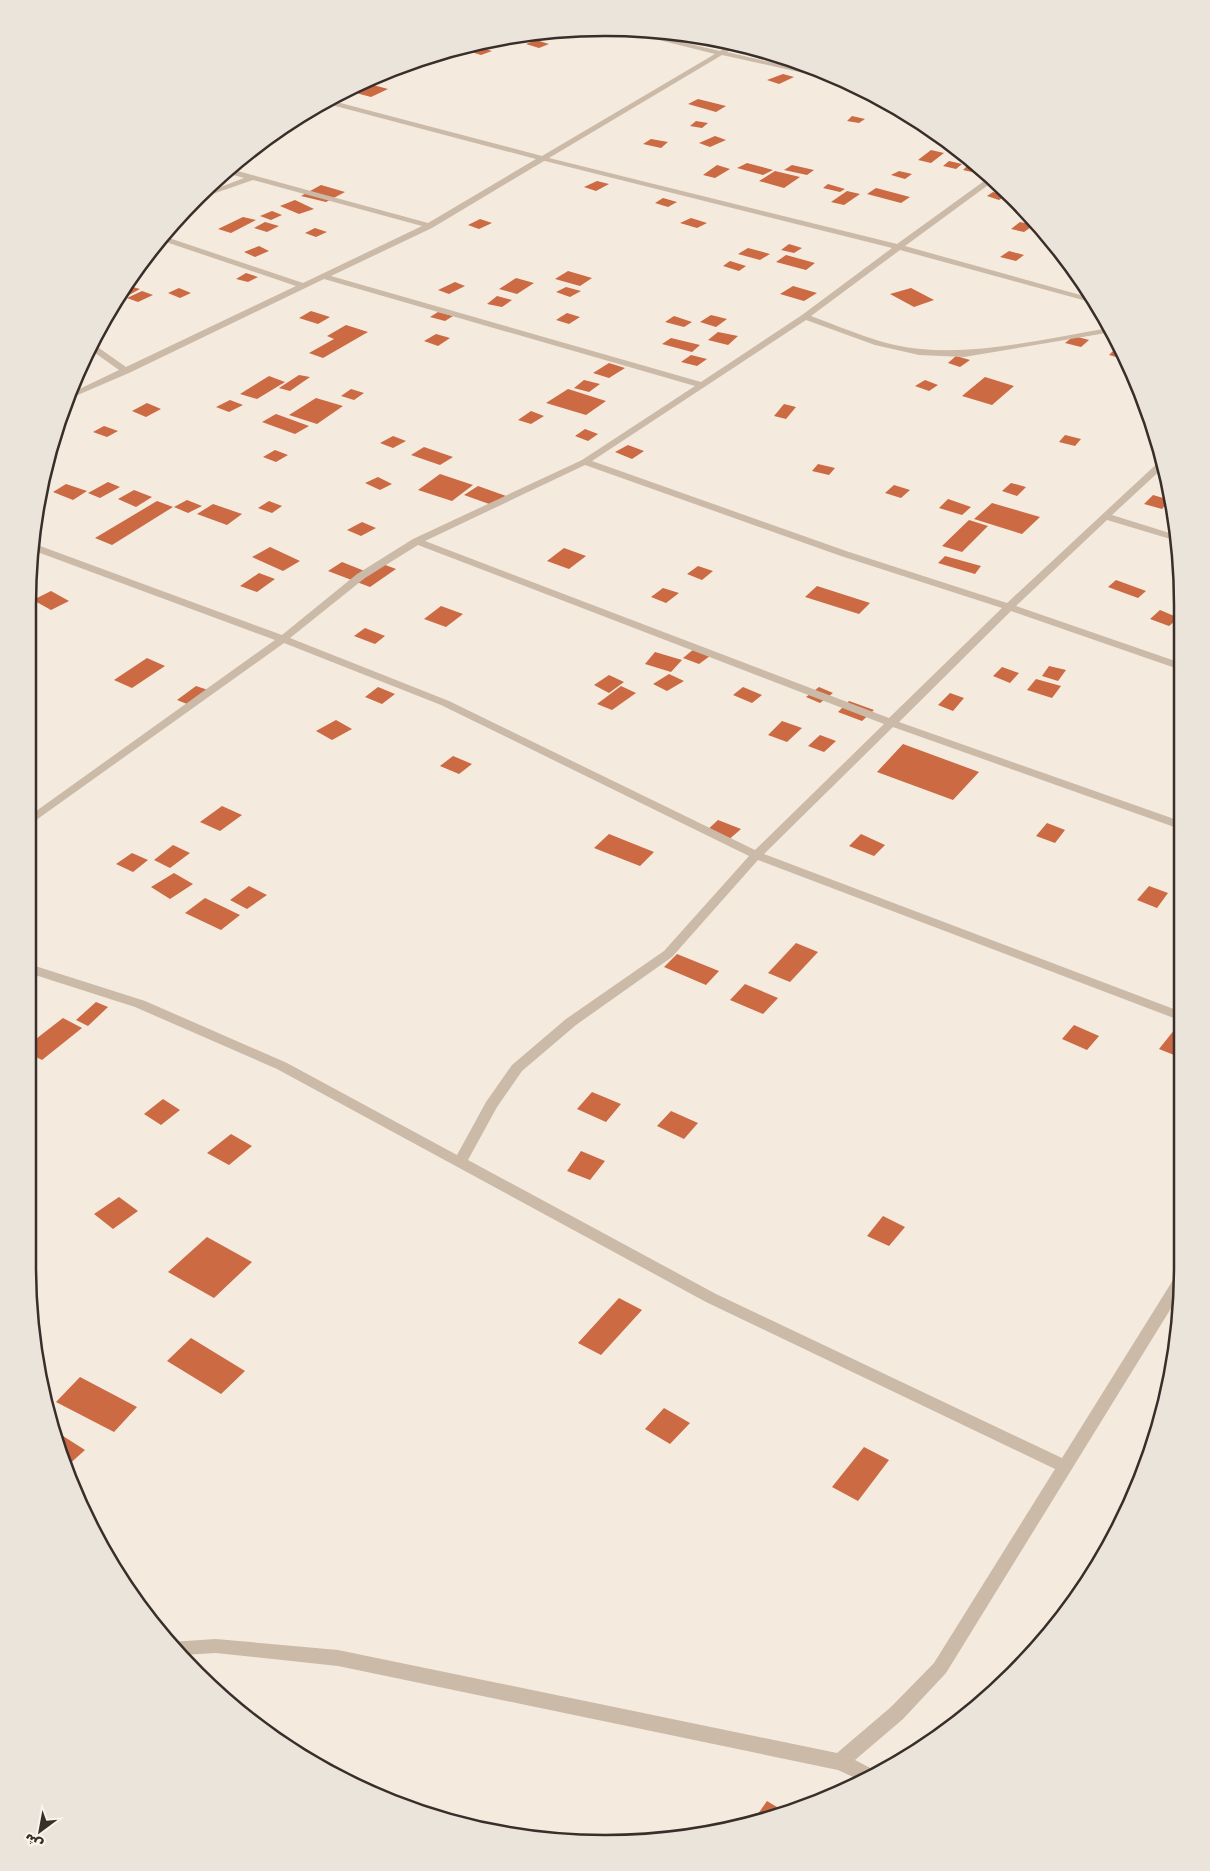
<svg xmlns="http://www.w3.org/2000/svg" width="1210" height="1871" font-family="'DejaVu Sans','Noto Naskh Arabic',sans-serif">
  <rect width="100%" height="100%" fill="#f4eadd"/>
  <!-- building -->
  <path fill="#cb6a43" d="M 536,40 L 549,44 L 539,48 L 526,44 Z
    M 482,43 L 487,44 L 475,51 L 482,48 L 492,51 L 481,55 L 455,47 Z
    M 448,50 L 459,53 L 448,58 L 435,55 Z
    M 783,74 L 794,77 L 779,84 L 767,80 Z
    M 362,82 L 388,89 L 371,97 L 345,90 Z
    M 698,99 L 726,106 L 716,112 L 688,104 Z
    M 852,116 L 865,119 L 859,123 L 847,121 Z
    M 696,121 L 708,123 L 702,128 L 690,126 Z
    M 715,136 L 726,140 L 710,147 L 699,143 Z
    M 651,139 L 668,142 L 661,148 L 643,144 Z
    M 931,150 L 944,153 L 931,163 L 918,160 Z
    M 949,161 L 962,164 L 956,169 L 943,166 Z
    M 747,163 L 773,170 L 763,175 L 737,168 Z
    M 717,165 L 730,169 L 715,178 L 703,175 Z
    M 792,165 L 814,170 L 807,175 L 784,170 Z
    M 968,165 L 982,168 L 985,170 L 981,174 L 963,170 Z
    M 775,171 L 800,177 L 784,188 L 759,181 Z
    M 899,171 L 912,174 L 905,179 L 891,175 Z
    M 597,181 L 609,184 L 596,191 L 584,187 Z
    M 828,184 L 845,189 L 840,192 L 823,188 Z
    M 321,185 L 345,192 L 326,202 L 301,196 Z
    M 876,188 L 910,197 L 901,203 L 867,194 Z
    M 847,191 L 860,194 L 844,205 L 831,202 Z
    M 993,192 L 1006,196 L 999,200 L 987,196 Z
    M 663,198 L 677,202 L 668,207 L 655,203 Z
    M 295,200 L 314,209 L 299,214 L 280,206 Z
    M 272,211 L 282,215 L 271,220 L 260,216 Z
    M 243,217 L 256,220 L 231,233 L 218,229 Z
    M 691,218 L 707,223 L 697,228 L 680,223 Z
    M 480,219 L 492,223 L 479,229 L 468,225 Z
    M 265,222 L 279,226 L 267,232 L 254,228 Z
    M 1020,222 L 1034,225 L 1024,232 L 1011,229 Z
    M 315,228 L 327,232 L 316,237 L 305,233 Z
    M 789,244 L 802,248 L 794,253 L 781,250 Z
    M 259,246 L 269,251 L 255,257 L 244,252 Z
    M 748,248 L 770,254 L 760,260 L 738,254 Z
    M 1009,251 L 1024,255 L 1016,261 L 1000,257 Z
    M 786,255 L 815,263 L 806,270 L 776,262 Z
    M 730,261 L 746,266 L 739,271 L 723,266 Z
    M 568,271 L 592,278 L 580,286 L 555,279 Z
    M 246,273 L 258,277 L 248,282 L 236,279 Z
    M 516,278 L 534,283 L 517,294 L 499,289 Z
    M 455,282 L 465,286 L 449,294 L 438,290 Z
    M 129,286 L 140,289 L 120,300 Z
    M 793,286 L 817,293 L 804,301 L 780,294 Z
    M 566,287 L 581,291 L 570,297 L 556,292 Z
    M 179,288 L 191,293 L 180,298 L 168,293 Z
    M 911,288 L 934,300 L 914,307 L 890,294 Z
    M 142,291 L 153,295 L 138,302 L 127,298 Z
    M 497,296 L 512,300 L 502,307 L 487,304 Z
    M 311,311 L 330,317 L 318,324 L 299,318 Z
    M 438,312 L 453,316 L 445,321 L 430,317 Z
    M 567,313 L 580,317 L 569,324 L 556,320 Z
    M 711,315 L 727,319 L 716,327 L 700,322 Z
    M 674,316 L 692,322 L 684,327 L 665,322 Z
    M 346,325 L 368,332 L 323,358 L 309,353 L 334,339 L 327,336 Z
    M 718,332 L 738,336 L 728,345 L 708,340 Z
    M 436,334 L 450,338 L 438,346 L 424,341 Z
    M 1074,336 L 1089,340 L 1081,347 L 1065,343 Z
    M 671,338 L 700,345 L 692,352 L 662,344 Z
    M 1116,348 L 1123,350 L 1127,360 L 1109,355 Z
    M 691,355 L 707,359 L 697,366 L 681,362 Z
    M 956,356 L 970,360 L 960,367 L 948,363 Z
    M 609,363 L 625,368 L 609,378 L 593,373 Z
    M 299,375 L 310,377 L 290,391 L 279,388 Z
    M 269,376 L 285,382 L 257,399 L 240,394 Z
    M 985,377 L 1014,386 L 992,405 L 962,396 Z
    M 584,380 L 600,384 L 589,392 L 574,388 Z
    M 925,380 L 938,385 L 929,391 L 915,386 Z
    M 351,389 L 364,393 L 354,400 L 341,396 Z
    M 568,389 L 606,401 L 586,415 L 546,403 Z
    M 316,398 L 343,406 L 317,424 L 289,415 Z
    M 230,400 L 243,405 L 229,412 L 216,407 Z
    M 147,403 L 161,409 L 146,417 L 132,411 Z
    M 784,404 L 796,407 L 786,419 L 774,416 Z
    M 531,411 L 544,416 L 531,424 L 518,420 Z
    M 276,414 L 309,426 L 295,434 L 262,422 Z
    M 104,426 L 118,431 L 107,437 L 93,432 Z
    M 585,429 L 598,434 L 588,441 L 575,436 Z
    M 1065,435 L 1081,439 L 1075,446 L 1059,442 Z
    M 393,436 L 406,441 L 393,448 L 380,443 Z
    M 628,445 L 644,451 L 632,459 L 615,452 Z
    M 424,447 L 453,457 L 440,465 L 411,455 Z
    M 275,450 L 288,455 L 276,462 L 263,457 Z
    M 818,464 L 835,468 L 829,475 L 812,471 Z
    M 440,474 L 473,485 L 452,501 L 418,490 Z
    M 378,477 L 392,484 L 380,490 L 365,483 Z
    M 108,482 L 120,487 L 100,498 L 88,493 Z
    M 1011,483 L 1026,487 L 1017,496 L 1002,491 Z
    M 66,484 L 87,491 L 73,500 L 53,492 Z
    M 894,485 L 910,490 L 901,498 L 885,493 Z
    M 478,486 L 506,496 L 492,505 L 464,495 Z
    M 134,490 L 152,497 L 136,507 L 118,499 Z
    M 1153,495 L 1170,500 L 1162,509 L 1144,504 Z
    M 948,499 L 971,507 L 962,515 L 939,508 Z
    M 187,500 L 202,506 L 188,513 L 174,507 Z
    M 157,501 L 173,507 L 112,545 L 95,538 Z
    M 269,501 L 282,506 L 272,513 L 258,508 Z
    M 992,503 L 1040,517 L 1022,534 L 974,519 Z
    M 213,504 L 242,514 L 227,525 L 197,514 Z
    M 969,520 L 988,526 L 962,552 L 942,546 Z
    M 362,522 L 376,528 L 361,536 L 347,530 Z
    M 270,547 L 300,561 L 283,571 L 252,557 Z
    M 564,548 L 586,556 L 569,569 L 547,561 Z
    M 945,556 L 981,566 L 975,574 L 938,563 Z
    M 342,562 L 367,572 L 380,563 L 396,569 L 370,587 L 328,571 Z
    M 698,566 L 713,571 L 702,580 L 687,574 Z
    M 259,573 L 275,579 L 257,592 L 240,586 Z
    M 1116,580 L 1146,591 L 1138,598 L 1108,587 Z
    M 817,586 L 870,603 L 859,614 L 805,597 Z
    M 663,588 L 679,593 L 666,603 L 651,597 Z
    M 51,591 L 69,601 L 51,610 L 33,600 Z
    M 441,606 L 463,614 L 446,627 L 424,619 Z
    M 1160,610 L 1179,618 L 1169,626 L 1150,619 Z
    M 365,628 L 385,636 L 375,644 L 354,636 Z
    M 694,649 L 710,656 L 699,664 L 683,658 Z
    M 655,652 L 682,660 L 671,672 L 645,664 Z
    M 147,658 L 165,666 L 132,688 L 114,680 Z
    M 1049,666 L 1066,670 L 1058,681 L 1042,676 Z
    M 1002,667 L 1019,673 L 1010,683 L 993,676 Z
    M 669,674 L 684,681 L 667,691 L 653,684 Z
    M 609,675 L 624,682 L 609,693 L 594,685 Z
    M 1036,679 L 1061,686 L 1052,698 L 1027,690 Z
    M 196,686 L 211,691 L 192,706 L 177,700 Z
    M 621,686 L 636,693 L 612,710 L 597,704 Z
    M 378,687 L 395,694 L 382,704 L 365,697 Z
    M 743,687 L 762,695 L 752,703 L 733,695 Z
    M 819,687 L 833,693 L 820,703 L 806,697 Z
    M 950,693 L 964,698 L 953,711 L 938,705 Z
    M 849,701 L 874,710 L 862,721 L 838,712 Z
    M 336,720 L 352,729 L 332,740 L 316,731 Z
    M 782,721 L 802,728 L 787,742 L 768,735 Z
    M 820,735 L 836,741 L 824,752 L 808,746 Z
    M 903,744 L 979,772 L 953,800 L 877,772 Z
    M 453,756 L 472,764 L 459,774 L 440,766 Z
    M 222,806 L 242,815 L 220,831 L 200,822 Z
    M 718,820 L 741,829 L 726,842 L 704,833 Z
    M 1047,823 L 1065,830 L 1055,843 L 1036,836 Z
    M 609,834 L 654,852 L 640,866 L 594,848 Z
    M 861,834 L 885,845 L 874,856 L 849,846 Z
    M 173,845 L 190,853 L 170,868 L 154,860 Z
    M 132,853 L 148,860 L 133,872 L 116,864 Z
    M 174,873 L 193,884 L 170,899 L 151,887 Z
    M 249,886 L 267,895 L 247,909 L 230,900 Z
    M 1149,886 L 1168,893 L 1157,908 L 1137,900 Z
    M 205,898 L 240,915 L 221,930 L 185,913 Z
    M 796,943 L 818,952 L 790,982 L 768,973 Z
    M 677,954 L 719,971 L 706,985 L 664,967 Z
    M 745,984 L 778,998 L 763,1014 L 730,1000 Z
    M 96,1002 L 108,1007 L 88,1026 L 76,1020 Z
    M 63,1018 L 82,1028 L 42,1060 L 32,1055 L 32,1042 Z
    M 1179,1024 L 1179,1057 L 1159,1049 Z
    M 1074,1025 L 1099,1036 L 1087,1050 L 1062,1039 Z
    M 592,1092 L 621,1104 L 606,1122 L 577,1109 Z
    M 163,1099 L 180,1110 L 161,1125 L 144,1114 Z
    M 671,1111 L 698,1123 L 684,1139 L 657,1126 Z
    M 231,1134 L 252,1146 L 229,1165 L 207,1153 Z
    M 581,1151 L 605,1161 L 590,1180 L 567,1171 Z
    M 119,1197 L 138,1211 L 113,1229 L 94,1214 Z
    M 883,1216 L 905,1227 L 889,1246 L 867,1236 Z
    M 207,1237 L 252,1262 L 214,1298 L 168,1272 Z
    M 619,1298 L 642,1310 L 601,1355 L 578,1343 Z
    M 191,1338 L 245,1371 L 221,1394 L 167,1361 Z
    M 80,1377 L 137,1407 L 114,1432 L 56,1402 Z
    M 664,1408 L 690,1423 L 670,1444 L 645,1429 Z
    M 63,1436 L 85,1450 L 66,1467 L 56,1442 Z
    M 864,1447 L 889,1460 L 858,1501 L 832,1487 Z
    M 767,1801 L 785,1812 L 751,1824 Z"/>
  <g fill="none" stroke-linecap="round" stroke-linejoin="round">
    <!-- minor -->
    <path fill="#ccbaa8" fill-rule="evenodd" d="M 623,31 L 634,31 L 720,51 L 731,44 L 737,46 L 727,52 L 832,77 L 844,82 L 722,55 L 549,158 L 897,244 L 991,176 L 995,180 L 905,246 L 1091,298 L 1094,303 L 900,250 L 811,316 C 846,329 883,346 921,349 C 981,355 1049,338 1109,328 L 1112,332 L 964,357 L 919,355 L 875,345 L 806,320 L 592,461 L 849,552 L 1007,603 L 1163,458 L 1165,466 L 1112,515 L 1176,535 L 1177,541 L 1107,520 L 1016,606 L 1181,663 L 1181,670 L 1011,611 L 899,722 L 1180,821 L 1180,829 L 893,727 L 764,854 L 1179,1011 L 1179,1020 L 758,860 L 672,957 L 576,1025 L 522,1071 L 497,1107 L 468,1160 L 716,1294 L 1062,1458 L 1173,1280 L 1178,1278 L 1178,1297 L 946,1673 L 903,1719 L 855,1760 L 880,1773 L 864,1782 L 838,1770 L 338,1666 L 216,1653 L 181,1655 L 170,1642 L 216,1639 L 338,1650 L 837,1753 L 891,1707 L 934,1663 L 1055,1469 L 706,1302 L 277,1069 L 135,1007 L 32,974 L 32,965 L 145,1001 L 287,1063 L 457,1155 L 486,1102 L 512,1065 L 566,1019 L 664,951 L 749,856 L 441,705 L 284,643 L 32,823 L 32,814 L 275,640 L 32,550 L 32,543 L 282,635 L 357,574 L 413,539 L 582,460 L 695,386 L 324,279 L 129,373 L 66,400 L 69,394 L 119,370 L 88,348 L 92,343 L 126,367 L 296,286 L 160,240 L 163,236 L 303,283 L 422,226 L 253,180 L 198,199 L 205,193 L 244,178 L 226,173 L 230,169 L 428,223 L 536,159 L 324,103 L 329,100 L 542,156 L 715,54 ZM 544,161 L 545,161 L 892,248 L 802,315 L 701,382 L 331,276 L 432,228 ZM 585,465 L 841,556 L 1002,608 L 889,718 L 425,541 ZM 418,545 L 884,724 L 755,850 L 449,701 L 290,638 L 365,578 Z"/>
  </g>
  <!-- crop -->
  <path d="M0 0H1210V1871H0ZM605 36H605A569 569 0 0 1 1174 605V1266A569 569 0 0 1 605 1835H605A569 569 0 0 1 36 1266V605A569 569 0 0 1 605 36Z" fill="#ebe4db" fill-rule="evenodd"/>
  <path fill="none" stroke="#392e29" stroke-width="2.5" d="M605 36H605A569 569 0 0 1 1174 605V1266A569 569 0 0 1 605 1835H605A569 569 0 0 1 36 1266V605A569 569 0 0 1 605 36Z"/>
  <!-- north arrow -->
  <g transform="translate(40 1831) rotate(212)" stroke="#fbf4ea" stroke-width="4" paint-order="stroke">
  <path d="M0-4L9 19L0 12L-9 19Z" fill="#392e29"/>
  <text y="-8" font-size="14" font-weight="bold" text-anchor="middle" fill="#392e29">ش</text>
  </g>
</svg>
